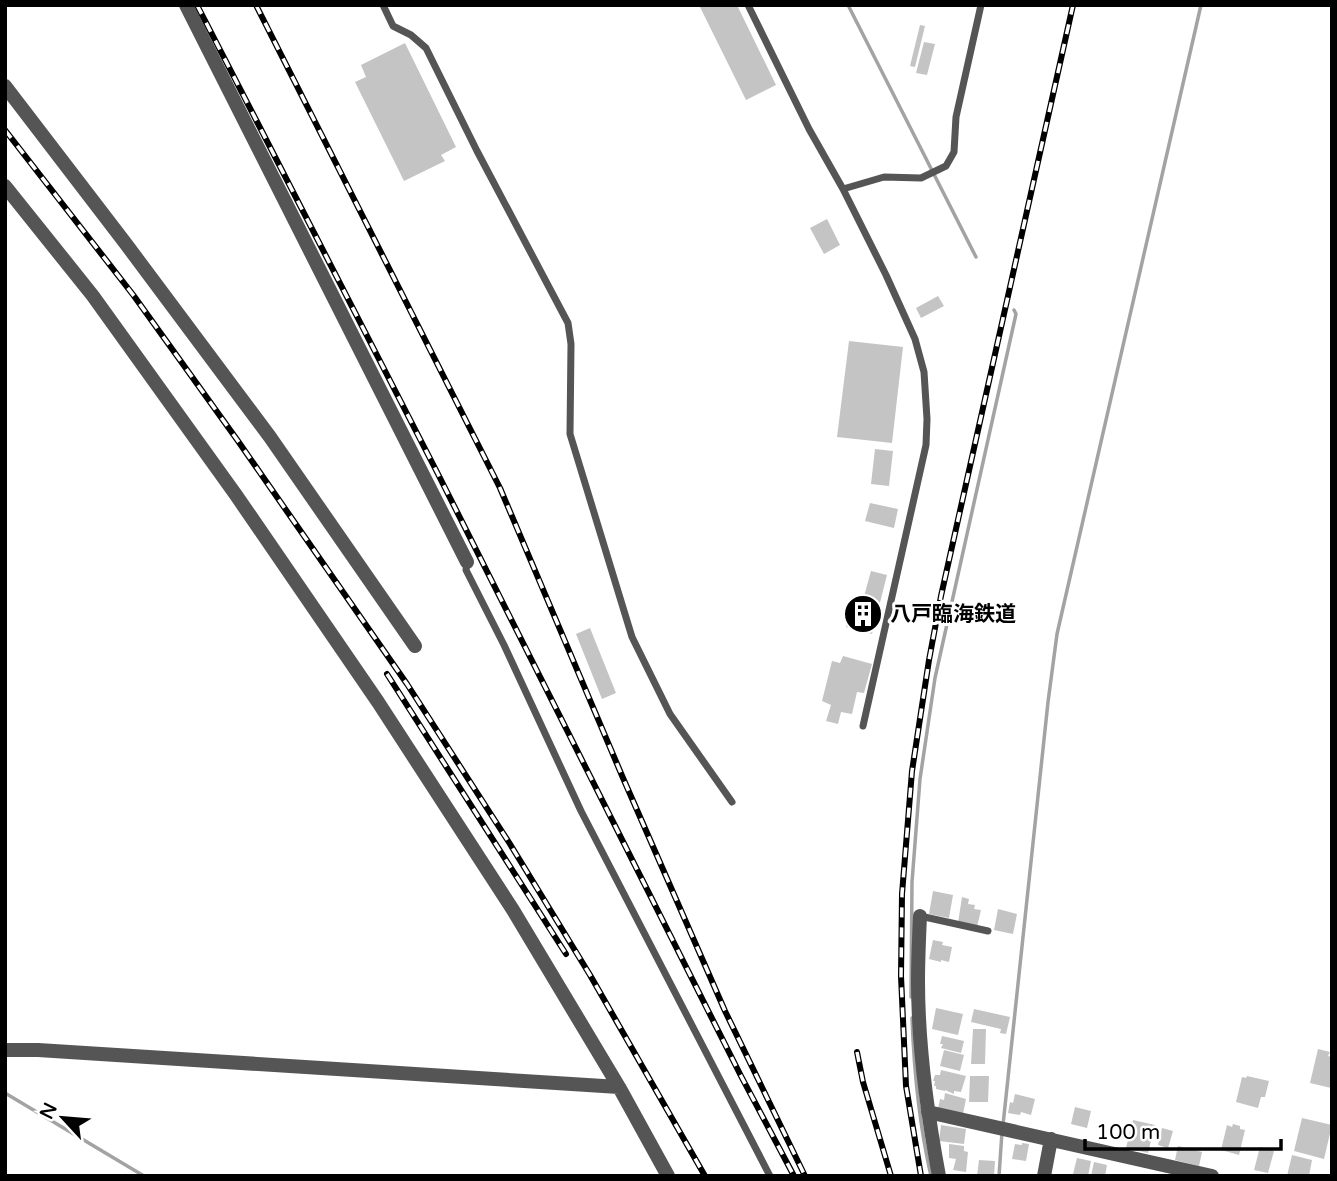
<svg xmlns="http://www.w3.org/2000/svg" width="1337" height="1181" font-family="'Varela Round','Noto Sans JP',sans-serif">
  <rect width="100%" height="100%" fill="#fff"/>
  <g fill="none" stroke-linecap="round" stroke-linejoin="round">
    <!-- stream -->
    <path stroke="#a3a3a3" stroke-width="3.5" d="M 848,5 L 976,257
      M 911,997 L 912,882 L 920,779 L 935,678 L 1016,314 L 1014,310
      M 912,1018 C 914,1071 919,1124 931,1176
      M 5,1093 L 144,1176
      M 1003,1125 L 1048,702 L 1057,634 L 1201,5
      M 999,1176 L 1002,1132"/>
  </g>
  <!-- building -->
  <path fill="#c4c4c4" d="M 699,5 L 737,5 L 776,85 L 746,100 Z
    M 920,25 L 925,26 L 915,67 L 910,66 Z
    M 924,42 L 935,44 L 927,75 L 916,73 Z
    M 405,43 L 456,147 L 441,155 L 445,161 L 404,181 L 355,82 L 366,77 L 361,65 Z
    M 827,219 L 840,245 L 824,254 L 810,228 Z
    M 938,296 L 944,306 L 921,318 L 916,308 Z
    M 849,341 L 903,347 L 892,443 L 837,437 Z
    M 875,449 L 893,451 L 889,486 L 871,484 Z
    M 870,503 L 898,509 L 894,528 L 865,521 Z
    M 871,571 L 887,575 L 872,634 L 846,627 L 853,598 L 863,600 Z
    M 590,628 L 616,693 L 602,699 L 576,634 Z
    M 843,656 L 872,664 L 864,693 L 857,692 L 852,714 L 841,712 L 838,724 L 826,721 L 831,705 L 822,701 L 832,661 L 840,663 Z
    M 933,891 L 953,895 L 949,918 L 929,914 Z
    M 962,897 L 969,899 L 968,904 L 975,905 L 974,909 L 981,910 L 977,927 L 958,923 Z
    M 998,909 L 1017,914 L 1013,934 L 994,930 Z
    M 933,940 L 943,942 L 942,945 L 952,947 L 949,962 L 941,960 L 941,962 L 929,959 Z
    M 936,1008 L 963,1014 L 958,1035 L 932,1029 Z
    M 974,1009 L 1010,1017 L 1006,1034 L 1000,1033 L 1001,1029 L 971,1022 Z
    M 973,1029 L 986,1029 L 985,1064 L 971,1064 Z
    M 942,1036 L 964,1041 L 961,1053 L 941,1048 L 943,1044 L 940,1044 Z
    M 1318,1049 L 1330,1052 L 1328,1056 L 1332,1057 L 1331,1088 L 1310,1083 Z
    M 944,1050 L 964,1055 L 960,1071 L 940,1066 Z
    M 941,1070 L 966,1076 L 961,1092 L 954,1091 L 954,1094 L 945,1090 L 945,1091 L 936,1089 L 936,1086 L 934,1086 L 935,1081 L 933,1081 L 935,1075 L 940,1075 Z
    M 970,1076 L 989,1076 L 988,1102 L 969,1102 Z
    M 1247,1076 L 1269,1081 L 1265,1097 L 1261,1097 L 1258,1108 L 1236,1102 L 1242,1077 L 1246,1078 Z
    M 945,1093 L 966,1099 L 963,1114 L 938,1109 L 940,1099 L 944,1100 Z
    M 1015,1094 L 1035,1099 L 1031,1115 L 1021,1112 L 1020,1115 L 1008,1113 L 1010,1102 L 1013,1103 Z
    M 1075,1107 L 1091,1111 L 1087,1128 L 1071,1124 Z
    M 1302,1118 L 1332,1125 L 1324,1159 L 1294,1151 Z
    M 1133,1120 L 1155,1125 L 1148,1153 L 1126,1148 Z
    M 1233,1124 L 1240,1126 L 1240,1129 L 1245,1130 L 1239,1155 L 1221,1150 L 1227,1125 L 1232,1127 Z
    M 941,1125 L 966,1129 L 964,1144 L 939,1141 Z
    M 1162,1128 L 1173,1131 L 1168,1148 L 1158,1145 Z
    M 1022,1143 L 1029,1144 L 1026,1161 L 1012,1159 L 1015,1144 L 1022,1145 Z
    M 949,1144 L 964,1146 L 964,1151 L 968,1152 L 966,1172 L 953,1170 L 956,1159 L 949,1158 Z
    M 1178,1146 L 1202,1152 L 1199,1166 L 1175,1160 Z
    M 1260,1147 L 1274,1151 L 1268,1173 L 1254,1170 Z
    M 1292,1155 L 1312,1160 L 1309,1176 L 1287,1176 Z
    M 1077,1158 L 1091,1161 L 1088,1176 L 1073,1174 Z
    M 979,1160 L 995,1161 L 994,1176 L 977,1176 Z
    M 1094,1162 L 1107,1165 L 1105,1176 L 1091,1176 Z"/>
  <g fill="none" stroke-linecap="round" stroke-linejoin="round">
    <!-- lane -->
    <path stroke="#555" stroke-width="7" d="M 383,5 L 393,26 L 411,35 L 426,48 L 477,151 L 568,323 L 571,344 L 570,434 L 632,637 L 670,714 L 732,802
      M 748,5 L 809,129 L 843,189 L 886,275 L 915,339 L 924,372 L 927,419 L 926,445 L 863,726
      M 843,189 L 884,177 L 921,178 L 946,166 L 954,152 L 956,117 L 981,5
      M 467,562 L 466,570 L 504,645 L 581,811 L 770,1176
      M 920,916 L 988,931"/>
    <!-- street -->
    <path stroke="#555" stroke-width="14" d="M 186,5 L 467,562
      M 5,86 L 126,244 L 270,437 L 415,646
      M 5,186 L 93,296 L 236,495 L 378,702 L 513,910 L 619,1087 L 668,1176
      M 920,916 C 919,938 918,960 918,981 C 918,1047 927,1112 939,1176
      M 5,1050 L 38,1050 L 619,1087
      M 928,1112 L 1212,1176
      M 1044,1176 L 1051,1139"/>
    <defs>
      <path id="rail" d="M 197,5 L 438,474 L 741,1076 L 794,1176
        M 256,5 L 500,488 L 623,778 L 725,1011 L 805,1176
        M 5,130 L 134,296 L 238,441 L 407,684 L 510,844 L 590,975 L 705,1176
        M 387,674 L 566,954
        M 857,1052 L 863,1082 L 891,1176
        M 921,1176 L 906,1086 L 901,976 L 902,894 L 912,771 L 929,660 L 941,596 L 1073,5"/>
    </defs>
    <!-- rail casing -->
    <use href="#rail" stroke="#000" stroke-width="6"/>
    <!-- rail -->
    <use href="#rail" stroke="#fff" stroke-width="3.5" stroke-dasharray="10" stroke-linecap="butt"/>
  </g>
  <!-- icons -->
  <defs>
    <symbol id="building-disc" viewBox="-11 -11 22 22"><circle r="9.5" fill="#000" stroke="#fff"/><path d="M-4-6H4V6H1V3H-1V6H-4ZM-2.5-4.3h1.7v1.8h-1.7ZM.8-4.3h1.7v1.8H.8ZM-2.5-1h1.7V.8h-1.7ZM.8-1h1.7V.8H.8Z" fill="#fff"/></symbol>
  </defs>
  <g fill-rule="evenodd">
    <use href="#building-disc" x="841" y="592" width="44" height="44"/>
  </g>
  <g text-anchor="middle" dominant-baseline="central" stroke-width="6" stroke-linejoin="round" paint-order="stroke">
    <!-- poi labels -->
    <g font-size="21" font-weight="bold" fill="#000" stroke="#fff" text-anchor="start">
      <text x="890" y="614">八戸臨海鉄道</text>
    </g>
  </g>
  <!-- border -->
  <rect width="1337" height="1181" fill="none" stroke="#000000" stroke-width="14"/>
  <!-- north arrow -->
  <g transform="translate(63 1118) rotate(296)" stroke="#ffffff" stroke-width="5" paint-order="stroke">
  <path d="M0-5L12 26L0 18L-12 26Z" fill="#000000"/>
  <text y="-10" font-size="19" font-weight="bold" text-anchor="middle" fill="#000000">N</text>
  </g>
  <!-- scale -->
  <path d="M1085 1139v10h196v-10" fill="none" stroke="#000000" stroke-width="3.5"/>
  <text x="1096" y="1139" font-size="21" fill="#000000" stroke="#ffffff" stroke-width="5" paint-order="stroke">100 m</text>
</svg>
